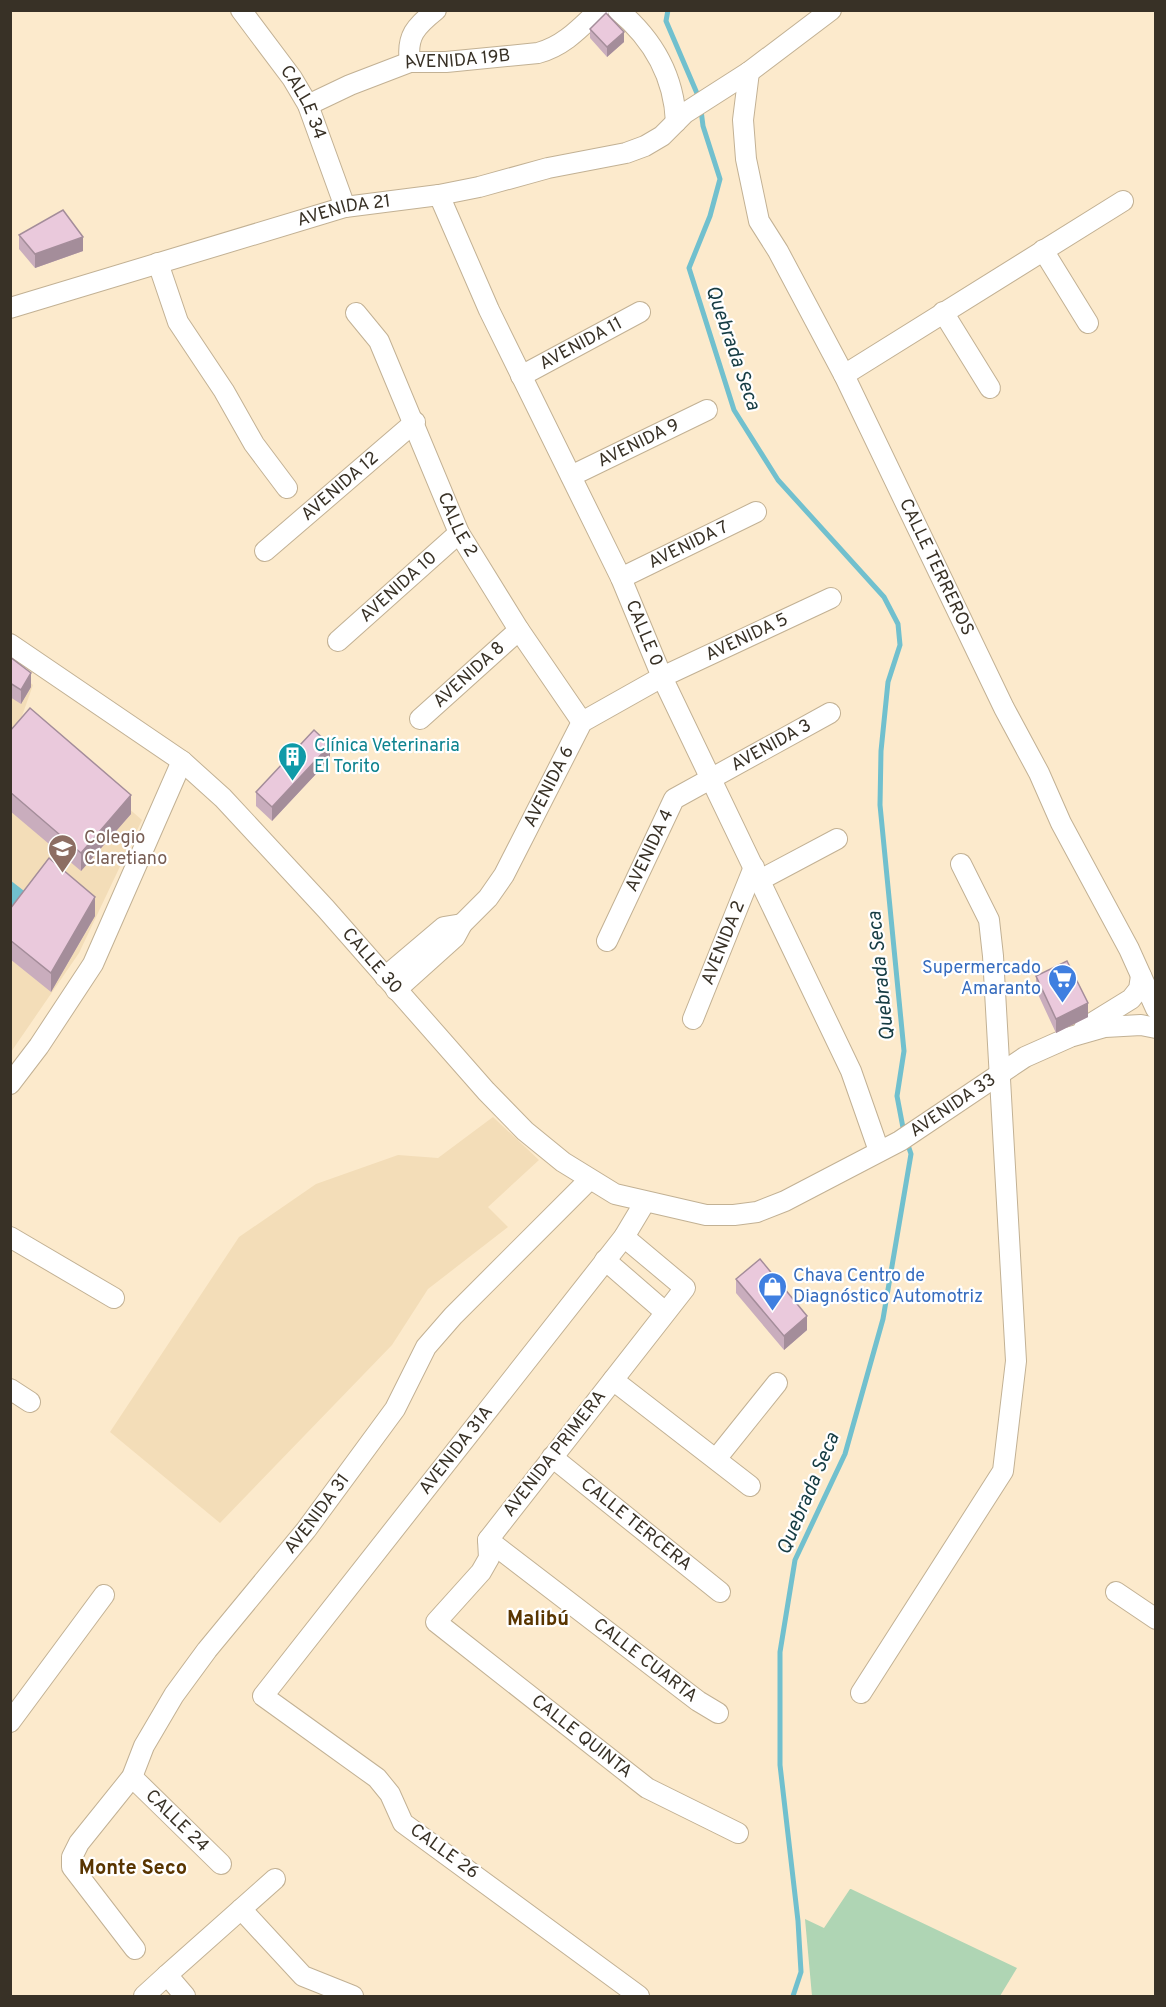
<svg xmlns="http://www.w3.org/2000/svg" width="1166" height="2007" font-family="Overpass,sans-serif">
  <rect width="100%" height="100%" fill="#fceacc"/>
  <!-- built -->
  <path fill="#f3ddb8" d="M 11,667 L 33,685 L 22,716 L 142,820 L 79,953 L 11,1052 Z
    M 493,1117 L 539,1160 L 488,1207 L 508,1227 L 428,1289 L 392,1345 L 220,1523 L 110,1432 L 239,1237 L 316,1184 L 398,1155 L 438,1158 Z"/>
  <!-- green -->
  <path fill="#afd5b4" d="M 850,1889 L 851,1889 L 1017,1968 L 1000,1996 L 812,1996 L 805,1919 L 824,1928 Z"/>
  <!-- water -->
  <path fill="#71c0ce" d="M 10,880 L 28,894 L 10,917 Z"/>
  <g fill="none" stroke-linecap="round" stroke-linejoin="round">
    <!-- stream -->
    <path stroke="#71c0ce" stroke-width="5" d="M 668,10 L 666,21 L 699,98
      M 701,110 L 703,126 L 720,179 L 710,216 L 689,268 L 734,410 L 778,480 L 884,597 L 898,624 L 900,645 L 888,682 L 881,751 L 880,805 L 904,1051 L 897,1096 L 904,1133
      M 793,1996 L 801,1972 L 798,1921 L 780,1765 L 780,1652 L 795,1560 L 845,1454 L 883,1319 L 911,1154 L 907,1142"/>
    <defs>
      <g id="minor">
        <path id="s1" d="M 241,10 L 292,78 L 308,105 L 345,207"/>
        <path d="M 618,10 C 654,40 674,76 676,122"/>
        <path d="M 410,62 C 406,36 416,26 436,10"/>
        <path id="s2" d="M 749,72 L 743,120 L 746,159 L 759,221 L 778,251 L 844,375 L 1004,708 L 1039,773 L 1061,823 L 1129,949 L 1156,1009"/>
        <path id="s3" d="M 308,105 L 350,85 L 410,62 L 446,62 L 538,53 C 564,46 580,28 599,10"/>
        <path id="s4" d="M 439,195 L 489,310 L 621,578 L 662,677 L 851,1071 L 879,1151"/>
        <path d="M 1043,250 L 1088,323"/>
        <path d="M 158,263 L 178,322 L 224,391 L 254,444 L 287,488"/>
        <path id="s5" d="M 10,308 L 345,207 L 439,195 L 479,187 L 548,168 L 626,153 L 645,146 L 662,136 L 685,113 L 749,72 L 831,10"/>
        <path d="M 943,312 L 990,388"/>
        <path id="s6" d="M 356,313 L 379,341 L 459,533 L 519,630 L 582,722"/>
        <path d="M 844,375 L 1123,201"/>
        <path id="s7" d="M 521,376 L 640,312"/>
        <path id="s8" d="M 571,476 L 707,410"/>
        <path id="s9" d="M 265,551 L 415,422"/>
        <path id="s10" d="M 621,578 L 756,512"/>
        <path id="s11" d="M 338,641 L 459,533"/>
        <path id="s12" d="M 10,644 L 182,761 L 223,798 L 326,909 L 486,1091 L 525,1131 L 563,1162 L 615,1194 L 706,1215 L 734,1215 L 757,1212 L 785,1201 L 900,1141 L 1025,1057 L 1070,1037 L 1105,1027 L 1141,1025 L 1156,1028"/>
        <path id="s13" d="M 420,719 L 519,630"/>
        <path d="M 760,880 L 837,839"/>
        <path id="s14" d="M 607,941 L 674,799 L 830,713"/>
        <path d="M 385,977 L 444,927 L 462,924"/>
        <path id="s15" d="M 396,990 L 455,937 L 462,924 L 488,898 L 504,875 L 582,722 L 662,677 L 831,598"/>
        <path id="s16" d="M 693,1019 L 754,867"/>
        <path d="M 1084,1028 L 1131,999 L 1139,989 L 1141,976"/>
        <path d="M 10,1084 L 39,1046 L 93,964 L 182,761"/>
        <path d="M 10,1237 L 114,1298"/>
        <path id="s17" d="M 624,1237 L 685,1288 L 488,1540 L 489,1558 L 481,1572 L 436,1622 L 647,1788 L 738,1833"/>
        <path d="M 605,1260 L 665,1312"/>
        <path d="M 613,1380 L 750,1486"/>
        <path d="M 10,1389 L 30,1402"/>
        <path id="s18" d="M 552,1457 L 720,1592"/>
        <path d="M 716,1459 L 777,1383"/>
        <path id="s19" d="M 488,1540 L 698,1701 L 718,1713"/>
        <path d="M 1116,1592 L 1156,1619"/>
        <path d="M 861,1693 L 1003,1471 L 1016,1361 L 993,956 L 989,920 L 961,864"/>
        <path d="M 10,1722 L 104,1595"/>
        <path id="s20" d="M 132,1777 L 221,1864"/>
        <path d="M 241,1909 L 303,1976 L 353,1996"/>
        <path id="s21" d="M 135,1949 L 72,1867 L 72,1857 L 79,1843 L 132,1777 L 144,1746 L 174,1695 L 207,1650 L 306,1530 L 395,1409 L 426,1347 L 453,1316 L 589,1180"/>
        <path d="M 144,1996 L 167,1975"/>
        <path d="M 185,1996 L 167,1975 L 275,1879"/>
        <path id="s22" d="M 639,1996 L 403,1823 L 390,1794 L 377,1778 L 263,1696 L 624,1237 L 645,1202"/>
      </g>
    </defs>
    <!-- minor casing -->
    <use href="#minor" stroke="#c2b194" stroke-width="22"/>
    <!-- minor -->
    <use href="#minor" stroke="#fff" stroke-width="20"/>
  </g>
  <!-- wall -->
  <path fill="#c9adbd" d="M 590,29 L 624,42 L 607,57 L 590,38 Z
    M 19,235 L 83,251 L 35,268 L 19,249 Z
    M 10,657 L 31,687 L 21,704 L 10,697 Z
    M 10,731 L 131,814 L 81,871 L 10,811 Z
    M 330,759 L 272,821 L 256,806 L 256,792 Z
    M 10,909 L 95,916 L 51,992 L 10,959 Z
    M 1036,976 L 1088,1017 L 1056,1033 L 1036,990 Z
    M 736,1279 L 807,1330 L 784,1350 L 736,1293 Z"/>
  <!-- shaded-wall -->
  <path fill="#a48d9a" d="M 624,32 L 624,42 L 607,57 L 607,47 Z
    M 83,237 L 83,251 L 35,268 L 35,254 Z
    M 31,673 L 31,687 L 21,704 L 21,690 Z
    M 330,745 L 330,759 L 272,821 L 272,807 Z
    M 131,795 L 131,814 L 81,871 L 81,853 Z
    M 95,897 L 95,916 L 51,992 L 51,973 Z
    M 1088,1003 L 1088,1017 L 1056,1033 L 1056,1019 Z
    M 807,1316 L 807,1330 L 784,1350 L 784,1336 Z"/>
  <!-- building -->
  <path fill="#eac9dc" stroke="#a48d9a" stroke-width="1.5" d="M 606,13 L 624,32 L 607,47 L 590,29 Z
    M 63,210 L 83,237 L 35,254 L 19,235 Z
    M 10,657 L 31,673 L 21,690 L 10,683 Z
    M 30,708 L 131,795 L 81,853 L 10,792 L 10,731 Z
    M 314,730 L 330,745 L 272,807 L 256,792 Z
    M 49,858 L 95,897 L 51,973 L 10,940 L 10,909 Z
    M 1067,961 L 1088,1003 L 1056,1019 L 1036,976 Z
    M 760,1259 L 807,1316 L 784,1336 L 736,1279 Z"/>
  <!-- icons -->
  <defs>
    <symbol id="building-pin" viewBox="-11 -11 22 30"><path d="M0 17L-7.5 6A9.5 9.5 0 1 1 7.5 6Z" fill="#0f9aa8" stroke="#fff"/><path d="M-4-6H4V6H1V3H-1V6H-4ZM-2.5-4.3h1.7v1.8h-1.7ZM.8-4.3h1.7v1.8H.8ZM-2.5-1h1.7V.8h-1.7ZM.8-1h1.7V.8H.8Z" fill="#fff"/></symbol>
    <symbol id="school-pin" viewBox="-11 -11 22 30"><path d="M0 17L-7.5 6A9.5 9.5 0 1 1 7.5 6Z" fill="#8d6e63" stroke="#fff"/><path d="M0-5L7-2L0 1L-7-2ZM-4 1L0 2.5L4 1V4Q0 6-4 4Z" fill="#fff"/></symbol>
    <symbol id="supermarket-pin" viewBox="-11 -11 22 30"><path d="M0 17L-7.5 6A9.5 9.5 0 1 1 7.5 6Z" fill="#3f7fe0" stroke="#fff"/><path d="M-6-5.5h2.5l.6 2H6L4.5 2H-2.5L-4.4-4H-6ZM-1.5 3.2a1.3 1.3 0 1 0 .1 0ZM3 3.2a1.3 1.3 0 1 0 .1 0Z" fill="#fff"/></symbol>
    <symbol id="shop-pin" viewBox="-11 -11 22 30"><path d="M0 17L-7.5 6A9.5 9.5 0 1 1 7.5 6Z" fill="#3f7fe0" stroke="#fff"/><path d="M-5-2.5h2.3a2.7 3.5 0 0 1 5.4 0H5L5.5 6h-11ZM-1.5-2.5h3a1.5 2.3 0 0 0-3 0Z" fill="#fff"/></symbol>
  </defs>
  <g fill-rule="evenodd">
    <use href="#building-pin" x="276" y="740" width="33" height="45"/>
    <use href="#school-pin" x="46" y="832" width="33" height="45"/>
    <use href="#supermarket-pin" x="1046" y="962" width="33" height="45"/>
    <use href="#shop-pin" x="756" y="1270" width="33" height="45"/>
  </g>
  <g text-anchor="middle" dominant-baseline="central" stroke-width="4.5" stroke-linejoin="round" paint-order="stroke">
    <!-- street labels -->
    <g font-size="18" fill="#383126" stroke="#fff">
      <text stroke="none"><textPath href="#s3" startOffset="158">AVENIDA 19B</textPath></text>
      <text stroke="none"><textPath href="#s1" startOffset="112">CALLE 34</textPath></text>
      <text stroke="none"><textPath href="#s5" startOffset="348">AVENIDA 21</textPath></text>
      <text stroke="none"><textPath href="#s7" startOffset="68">AVENIDA 11</textPath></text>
      <text stroke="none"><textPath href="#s8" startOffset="75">AVENIDA 9</textPath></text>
      <text stroke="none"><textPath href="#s9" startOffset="99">AVENIDA 12</textPath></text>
      <text stroke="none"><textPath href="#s6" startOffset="236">CALLE 2</textPath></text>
      <text stroke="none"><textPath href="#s10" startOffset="75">AVENIDA 7</textPath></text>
      <text stroke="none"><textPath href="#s2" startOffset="540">CALLE TERREROS</textPath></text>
      <text stroke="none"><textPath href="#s11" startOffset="81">AVENIDA 10</textPath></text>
      <text stroke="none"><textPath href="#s4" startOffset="484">CALLE 0</textPath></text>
      <text stroke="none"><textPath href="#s15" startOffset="516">AVENIDA 5</textPath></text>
      <text stroke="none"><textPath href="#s13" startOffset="66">AVENIDA 8</textPath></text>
      <text stroke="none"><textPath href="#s14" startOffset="268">AVENIDA 3</textPath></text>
      <text stroke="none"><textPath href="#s15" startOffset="258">AVENIDA 6</textPath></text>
      <text stroke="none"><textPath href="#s14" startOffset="100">AVENIDA 4</textPath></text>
      <text stroke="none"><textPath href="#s16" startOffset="82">AVENIDA 2</textPath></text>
      <text stroke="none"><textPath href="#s12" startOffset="484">CALLE 30</textPath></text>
      <text stroke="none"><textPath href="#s12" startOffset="1191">AVENIDA 33</textPath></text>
      <text stroke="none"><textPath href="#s22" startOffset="798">AVENIDA 31A</textPath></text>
      <text transform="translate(555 1454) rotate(-52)">AVENIDA PRIMERA</text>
      <text stroke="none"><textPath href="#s21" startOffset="537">AVENIDA 31</textPath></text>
      <text stroke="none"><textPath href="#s18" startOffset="108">CALLE TERCERA</textPath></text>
      <text stroke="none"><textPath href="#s19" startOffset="198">CALLE CUARTA</textPath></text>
      <text stroke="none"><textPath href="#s17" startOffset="686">CALLE QUINTA</textPath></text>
      <text stroke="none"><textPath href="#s20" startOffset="63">CALLE 24</textPath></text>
      <text transform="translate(444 1852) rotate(36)">CALLE 26</text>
    </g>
    <!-- culture labels -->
    <g font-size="18" fill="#0d838f" stroke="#fff" text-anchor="start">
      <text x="314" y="746">Clínica Veterinaria<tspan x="314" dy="21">El Torito</tspan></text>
    </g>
    <!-- education labels -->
    <g font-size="18" fill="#785e54" stroke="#fff" text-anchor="start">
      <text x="84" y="838">Colegio<tspan x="84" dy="21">Claretiano</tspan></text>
    </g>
    <!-- shop labels -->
    <g font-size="18" fill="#366cbe" stroke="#fff" text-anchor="end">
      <text x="1041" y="968">Supermercado<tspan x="1041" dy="21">Amaranto</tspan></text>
      <text x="793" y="1276" text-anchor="start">Chava Centro de<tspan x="793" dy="21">Diagnóstico Automotriz</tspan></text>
    </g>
    <!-- water labels -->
    <g font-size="20" font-style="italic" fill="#163c43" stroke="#fff">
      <text transform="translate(732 348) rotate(71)">Quebrada Seca</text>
      <text transform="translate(882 976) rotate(-96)">Quebrada Seca</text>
      <text transform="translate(809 1494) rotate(-67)">Quebrada Seca</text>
    </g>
    <!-- neighbourhood labels -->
    <g font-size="20" font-weight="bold" fill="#593500" stroke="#fff">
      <text x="538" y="1620">Malibú</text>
      <text x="133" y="1869">Monte Seco</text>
    </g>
  </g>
  <!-- border -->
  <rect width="1166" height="2007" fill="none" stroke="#383126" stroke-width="24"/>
</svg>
